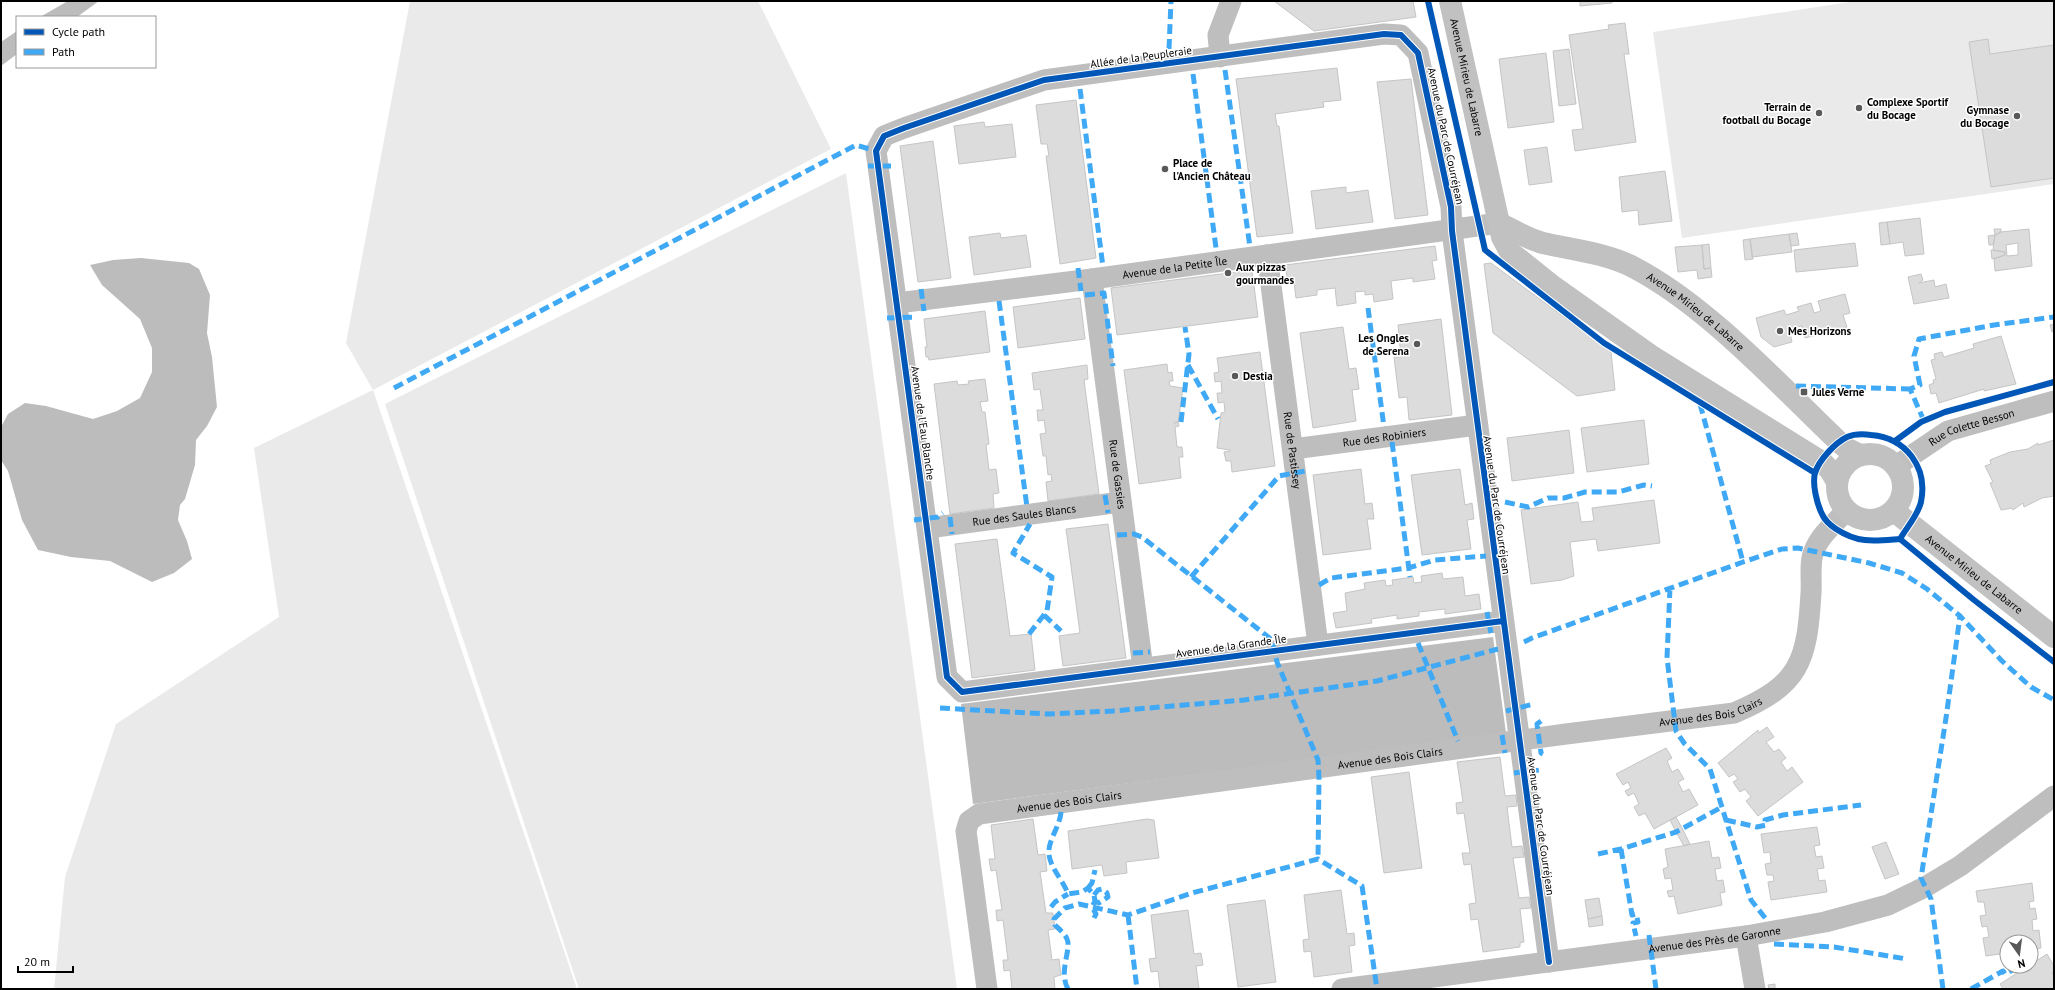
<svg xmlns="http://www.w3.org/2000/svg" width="2055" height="990" font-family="'PT Sans',sans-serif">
  <rect width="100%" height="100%" fill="#fff"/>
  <!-- green -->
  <path fill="#eaeaea" d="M 410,1 L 758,1 L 831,149 L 373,390 L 577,989 L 54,989 L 65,877 L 116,724 L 279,617 L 254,448 L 373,390 L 346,343 Z
    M 1856,1 L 2054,1 L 2054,184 L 1682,238 L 1653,32 Z
    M 846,173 L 957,989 L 579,989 L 385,404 Z"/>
  <!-- water -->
  <path fill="#bcbcbc" d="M 68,1 L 99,1 L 77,17 L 40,17 Z
    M 17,31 L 17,54 L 1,66 L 1,42 Z
    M 141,258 L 189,263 L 199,269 L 210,295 L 207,333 L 212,357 L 217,407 L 207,426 L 196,440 L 195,465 L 185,499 L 180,505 L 178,520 L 187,541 L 192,559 L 174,573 L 152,582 L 110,561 L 71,557 L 38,550 L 22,520 L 8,471 L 1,460 L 1,427 L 8,414 L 25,403 L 46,406 L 93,419 L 117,411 L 140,398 L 152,372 L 152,348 L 140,319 L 102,285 L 90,265 L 113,260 Z
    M 1493,637 L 1506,733 L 973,804 L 961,704 Z"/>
  <!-- building -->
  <path fill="#dcdcdc" stroke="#c5c5c5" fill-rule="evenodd" d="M 1274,1 L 1413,1 L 1416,17 L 1314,31 Z
    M 1580,1 L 1612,1 L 1612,3 L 1580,6 Z
    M 1625,23 L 1629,54 L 1624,54 L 1636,142 L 1575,151 L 1572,130 L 1583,129 L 1569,35 L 1609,29 L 1608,25 Z
    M 1988,39 L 1990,54 L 2054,45 L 2054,178 L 1991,187 L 1969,42 Z
    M 1569,49 L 1576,104 L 1559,106 L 1553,51 Z
    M 1546,53 L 1554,122 L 1508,128 L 1499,59 Z
    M 1337,68 L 1341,100 L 1323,102 L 1324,107 L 1275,114 L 1277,126 L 1279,126 L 1293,233 L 1257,237 L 1236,79 Z
    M 1411,79 L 1428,215 L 1395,219 L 1377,82 Z
    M 1076,100 L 1096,258 L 1060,264 L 1046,156 L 1049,156 L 1047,144 L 1041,144 L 1036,105 Z
    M 984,122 L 985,127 L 1012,124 L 1016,157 L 959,164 L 954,126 Z
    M 933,141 L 951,278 L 918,282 L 900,146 Z
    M 1547,147 L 1552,182 L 1529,185 L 1524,150 Z
    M 1665,171 L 1672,221 L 1639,225 L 1638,210 L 1622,212 L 1619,177 Z
    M 1346,187 L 1346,193 L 1368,190 L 1373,222 L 1316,229 L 1311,191 Z
    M 1920,218 L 1924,254 L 1905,256 L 1903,242 L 1890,244 L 1887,222 Z
    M 1887,222 L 1890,244 L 1881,245 L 1879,223 Z
    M 1994,229 L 2001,229 L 2001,232 L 1995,235 Z
    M 2029,229 L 2032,266 L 1995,271 L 1994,259 L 2005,255 L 2005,252 L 1993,250 L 1995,235 L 2001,232 ZM 2018,243 L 2018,255 L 2007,256 L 2006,245 Z
    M 1000,233 L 1001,238 L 1026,235 L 1031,267 L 974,275 L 969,237 Z
    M 1797,233 L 1799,245 L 1791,246 L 1789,234 Z
    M 1789,234 L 1792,252 L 1752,257 L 1750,239 Z
    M 1995,235 L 1993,245 L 1989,245 L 1988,236 Z
    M 1750,239 L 1753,259 L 1745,260 L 1743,240 Z
    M 1855,243 L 1858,266 L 1796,272 L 1794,250 Z
    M 1709,244 L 1711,268 L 1704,269 L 1702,245 Z
    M 1702,245 L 1704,269 L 1711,268 L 1712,277 L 1698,279 L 1697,270 L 1678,272 L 1675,247 Z
    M 1435,246 L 1437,260 L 1432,261 L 1435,279 L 1413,282 L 1413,278 L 1391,281 L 1393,299 L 1374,302 L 1373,294 L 1365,295 L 1365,291 L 1355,292 L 1356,303 L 1337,306 L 1335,288 L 1317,290 L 1317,295 L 1296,298 L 1294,282 L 1288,282 L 1285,265 Z
    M 1991,250 L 2005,252 L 2005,255 L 1992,259 Z
    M 1491,263 L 1611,352 L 1615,390 L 1577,396 L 1493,333 L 1484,264 Z
    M 1252,270 L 1258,317 L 1117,335 L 1111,288 Z
    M 1921,274 L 1923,280 L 1919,283 L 1934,280 L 1935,287 L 1946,284 L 1949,298 L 1914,304 L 1908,277 Z
    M 1845,294 L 1850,313 L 1843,315 L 1847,327 L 1805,338 L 1802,326 L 1789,329 L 1792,342 L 1774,347 L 1761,337 L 1756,318 L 1784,310 L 1786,315 L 1799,311 L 1797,307 L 1811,303 L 1814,313 L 1821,311 L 1818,301 Z
    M 1080,298 L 1085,339 L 1018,348 L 1013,307 Z
    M 985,311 L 990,352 L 929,360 L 928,357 L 926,357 L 925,347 L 927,347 L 924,319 Z
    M 1441,319 L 1452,415 L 1409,420 L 1407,397 L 1399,398 L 1394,357 L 1401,357 L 1398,325 Z
    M 2054,324 L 2054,331 L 2052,332 L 2050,325 Z
    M 1343,327 L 1349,369 L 1356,368 L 1359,389 L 1352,390 L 1356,421 L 1313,428 L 1300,333 Z
    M 2001,336 L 2016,384 L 1984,391 L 1984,389 L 1939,403 L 1936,393 L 1931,394 L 1929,385 L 1934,383 L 1933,380 L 1936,379 L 1931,360 L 1935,359 L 1934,354 L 1942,352 L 1944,357 L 1974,348 L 1973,344 Z
    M 1260,352 L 1275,466 L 1232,472 L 1231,461 L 1226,461 L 1224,452 L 1230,451 L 1230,450 L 1217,448 L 1221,413 L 1225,412 L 1224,402 L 1218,403 L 1217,393 L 1222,393 L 1221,381 L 1215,382 L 1214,373 L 1219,372 L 1217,358 Z
    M 1167,364 L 1168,373 L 1172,372 L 1173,381 L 1169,381 L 1170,386 L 1183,388 L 1178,422 L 1174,423 L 1178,422 L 1179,426 L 1175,427 L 1177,447 L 1182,447 L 1183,457 L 1179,457 L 1181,478 L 1139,484 L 1124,370 Z
    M 1087,365 L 1088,379 L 1084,380 L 1099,494 L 1048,501 L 1046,482 L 1052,481 L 1051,474 L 1048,475 L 1046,456 L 1043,456 L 1040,434 L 1046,433 L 1044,420 L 1038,421 L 1037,410 L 1043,410 L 1040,389 L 1034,390 L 1032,373 Z
    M 985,379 L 988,401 L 980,402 L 982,412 L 985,412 L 989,444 L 986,445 L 989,470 L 996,469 L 999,493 L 993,494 L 994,508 L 950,514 L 934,384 L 957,381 L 958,385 L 969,384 L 968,381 Z
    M 1644,420 L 1649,464 L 1587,472 L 1581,428 Z
    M 1569,430 L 1574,473 L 1512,481 L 1507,438 Z
    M 2054,440 L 2054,496 L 2042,498 L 2024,507 L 2023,503 L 2013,510 L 2012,508 L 2001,510 L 1990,483 L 1993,482 L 1985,466 L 1991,464 L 1990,460 L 2010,452 L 2028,449 L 2038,443 L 2038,445 Z
    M 1361,469 L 1365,504 L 1372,503 L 1374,519 L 1367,519 L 1371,549 L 1323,555 L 1313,475 Z
    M 1460,469 L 1465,505 L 1472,503 L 1474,519 L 1467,520 L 1471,549 L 1422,555 L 1411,475 Z
    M 1654,500 L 1660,543 L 1598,551 L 1596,539 L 1570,542 L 1574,576 L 1562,580 L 1531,584 L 1521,510 L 1578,502 L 1581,522 L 1594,521 L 1592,508 Z
    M 1108,524 L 1126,658 L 1063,666 L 1059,636 L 1080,633 L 1066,529 Z
    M 997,539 L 1010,636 L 1031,634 L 1035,670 L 972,678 L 955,544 Z
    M 1442,573 L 1443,579 L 1463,577 L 1465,596 L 1479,594 L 1481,609 L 1445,614 L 1445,609 L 1419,612 L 1419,616 L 1397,619 L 1397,615 L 1371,619 L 1372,623 L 1336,628 L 1333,613 L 1347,611 L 1345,593 L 1365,589 L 1364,583 L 1385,580 L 1386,586 L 1393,585 L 1392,580 L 1413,577 L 1414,583 L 1422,582 L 1421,576 Z
    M 1767,727 L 1774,737 L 1766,742 L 1774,752 L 1779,749 L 1786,758 L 1781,762 L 1787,771 L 1792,767 L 1803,782 L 1758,816 L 1746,801 L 1751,797 L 1745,789 L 1740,792 L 1733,782 L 1738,779 L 1734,774 L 1729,777 L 1718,763 L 1758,730 L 1759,733 Z
    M 1666,748 L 1672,758 L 1667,761 L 1672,772 L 1678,769 L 1684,779 L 1678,782 L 1683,792 L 1689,789 L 1698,805 L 1654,829 L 1645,813 L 1639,816 L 1634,807 L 1639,804 L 1634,793 L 1628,796 L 1625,791 L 1631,788 L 1628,782 L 1623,785 L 1616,774 Z
    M 1500,757 L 1505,796 L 1516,795 L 1517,806 L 1507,807 L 1512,847 L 1522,846 L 1524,857 L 1513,858 L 1519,898 L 1529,897 L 1531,908 L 1520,909 L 1524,942 L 1520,943 L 1520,947 L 1483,952 L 1478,919 L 1471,920 L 1469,904 L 1476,903 L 1471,864 L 1464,865 L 1462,853 L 1470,853 L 1464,813 L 1457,814 L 1456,803 L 1463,802 L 1457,762 Z
    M 1409,772 L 1422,868 L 1384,873 L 1371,777 Z
    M 1676,817 L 1682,828 L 1690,844 L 1684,846 L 1676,832 L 1670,820 Z
    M 1033,819 L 1038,855 L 1045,854 L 1047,871 L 1040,872 L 1046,913 L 1053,913 L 1055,929 L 1048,930 L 1052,960 L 1059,959 L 1061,975 L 1054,977 L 1055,989 L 1012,989 L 1010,970 L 1004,971 L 1003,960 L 1008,960 L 1003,920 L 997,921 L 996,910 L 1002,910 L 996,870 L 991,871 L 989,859 L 995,859 L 991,825 Z
    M 1147,819 L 1154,820 L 1159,858 L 1126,862 L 1127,873 L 1104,876 L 1102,865 L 1072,869 L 1068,831 Z
    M 1817,827 L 1820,845 L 1814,846 L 1816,857 L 1822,856 L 1824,868 L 1817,869 L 1819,881 L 1825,880 L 1827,892 L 1771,900 L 1768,882 L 1774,881 L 1773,875 L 1767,875 L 1765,864 L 1771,863 L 1770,852 L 1764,853 L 1761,834 Z
    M 1709,841 L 1712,858 L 1719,857 L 1721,868 L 1715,869 L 1717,881 L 1723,880 L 1725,892 L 1720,893 L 1722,905 L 1678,914 L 1674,896 L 1669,897 L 1667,891 L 1673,890 L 1671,878 L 1665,879 L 1663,869 L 1668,867 L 1665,849 Z
    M 1886,842 L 1899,874 L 1885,879 L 1872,847 Z
    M 2032,883 L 2034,901 L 2029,902 L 2030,909 L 2035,908 L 2037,919 L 2032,920 L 2033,931 L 2039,930 L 2041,948 L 2031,950 L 2031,942 L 2007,942 L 2007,953 L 1986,956 L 1983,938 L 1989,937 L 1987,926 L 1982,927 L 1980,916 L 1986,915 L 1984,902 L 1978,902 L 1976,891 Z
    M 1341,890 L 1347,934 L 1354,933 L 1355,945 L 1349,946 L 1352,972 L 1314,977 L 1311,951 L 1304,952 L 1303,940 L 1309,939 L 1304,895 Z
    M 1599,898 L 1602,916 L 1588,919 L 1585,900 Z
    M 1265,900 L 1276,982 L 1238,987 L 1227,905 Z
    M 1188,910 L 1194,954 L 1201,953 L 1203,965 L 1196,966 L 1199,989 L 1160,989 L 1158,971 L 1151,972 L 1149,959 L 1156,958 L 1151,915 Z
    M 1602,916 L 1603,925 L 1589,927 L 1588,919 Z
    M 2047,954 L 2054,966 L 2054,971 L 2052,973 L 2054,976 L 2054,989 L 2003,989 L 2000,984 Z
    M 1775,984 L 1775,989 L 1769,989 L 1768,985 Z"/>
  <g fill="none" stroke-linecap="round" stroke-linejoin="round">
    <!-- street -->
    <g stroke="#bebebe" stroke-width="21">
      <path d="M 1220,57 L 1218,35 L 1231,1"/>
      <path id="s1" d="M 1267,255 L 1318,645"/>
      <path id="s2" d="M 1092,279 L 1143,668"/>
      <path id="s3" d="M 897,303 L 1092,279 L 1499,223"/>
      <path id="s4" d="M 1293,449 L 1477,425"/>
      <path id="s5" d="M 1896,466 L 1948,431 L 2054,401"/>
      <path id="s6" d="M 928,528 L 1121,502"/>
      <path d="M 1503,621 L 962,692 L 947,677 L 876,151 L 884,136 L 904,128 L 1044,80 L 1384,34 L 1401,35 L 1418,53 L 1451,207 L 1452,231 L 1549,962"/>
      <path d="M 1746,936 L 1755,989"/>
      <path id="s7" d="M 987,989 L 966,831 L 969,821 L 979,814 L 1566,734 L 1734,713 C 1800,685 1807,662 1811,593 C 1812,581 1809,562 1814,551 C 1820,535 1835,523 1846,511"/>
      <path id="s8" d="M 1342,989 L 1746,936 L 1825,922 L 1888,905 L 1925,887 L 1960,866 L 2054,796"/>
    </g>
    <!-- secondary -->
    <g stroke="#c1c1c1" stroke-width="22">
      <path id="s9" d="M 1450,1 L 1502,237 L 1510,252 L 1554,287 L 1650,355 L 1822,462 L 1830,470 L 1836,480"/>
      <path id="s10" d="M 1499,223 C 1513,230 1528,239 1543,243 C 1573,250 1606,253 1633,267 C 1708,306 1779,385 1840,443 L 1848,449 L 1860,455"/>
      <circle cx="1870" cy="487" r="33"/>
      <path id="s11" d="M 1894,511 L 2054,637"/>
    </g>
    <!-- quiet -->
    <path stroke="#3fa9f5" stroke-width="5" stroke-dasharray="10 5" stroke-linecap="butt" d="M 1169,49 L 1171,1
      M 1225,70 L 1250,247
      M 1193,74 L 1216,248
      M 1080,89 L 1103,267
      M 868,166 L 891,166
      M 1078,268 L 1081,291
      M 921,289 L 924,311
      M 1085,295 L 1104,293 L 1113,366
      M 999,301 L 1027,507
      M 1368,308 L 1384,427
      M 887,318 L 916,317
      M 1188,365 L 1218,419
      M 1796,386 L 1910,389
      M 394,388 L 856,145 L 876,151
      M 1700,404 L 1743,562
      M 1924,421 L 1910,389 L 1920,385 L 1914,356 L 1919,339 L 1994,325 L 2054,317
      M 1181,422 L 1189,354 L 1185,327
      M 1392,442 L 1410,577
      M 1105,495 L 1108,513
      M 1505,502 L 1528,507 L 1548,498 L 1564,498 L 1585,492 L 1618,492 L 1644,485 L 1652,486
      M 950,517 L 952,534
      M 914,520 L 938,517 L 943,513
      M 1117,535 L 1134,534 L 1142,537 L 1272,640 L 1277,662 L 1318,760 L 1319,778 L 1318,859
      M 1191,577 L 1279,476 L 1305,471
      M 1319,585 L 1331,578 L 1408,568 L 1435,560 L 1486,556
      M 1670,588 L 1667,658 L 1676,731 L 1684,743 L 1710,769 L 1751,900 L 1766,919
      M 1487,612 L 1491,633
      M 1044,615 L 1061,631
      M 1029,634 L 1047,611 L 1052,577 L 1013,553 L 1030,524
      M 1524,642 L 1532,638 L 1743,562 L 1782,549 L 1798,548 L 1869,563 L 1902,573 L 1927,589 L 1960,616 L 2002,661 L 2031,687 L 2054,700
      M 1418,643 L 1458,741
      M 1133,653 L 1150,652
      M 940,708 L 1048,714 L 1113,711 L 1244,700 L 1377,681 L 1498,649
      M 1506,711 L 1534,704
      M 1541,721 L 1537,724 L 1541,753 L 1543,754
      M 1502,735 L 1505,753
      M 1514,773 L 1540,770
      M 1061,812 C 1060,827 1047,841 1049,855 C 1051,869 1063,880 1068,894 L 1082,892 L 1088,888 L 1094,895 L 1095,901 L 1092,907 L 1096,914 L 1094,918
      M 1726,820 L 1757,827 L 1766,825 L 1765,820 L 1783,815 L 1861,805
      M 1621,849 L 1632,915 L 1636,914 L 1638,922 L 1633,923 L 1636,936
      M 1598,854 L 1621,849 L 1676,832 L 1722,807
      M 1088,888 L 1092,883 L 1095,870
      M 1094,895 L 1098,890 L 1102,889 L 1107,893 L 1108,897 L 1099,903 L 1095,901
      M 1051,907 L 1055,902 L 1068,894
      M 1128,915 L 1137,989
      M 1649,935 L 1656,989
      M 1774,944 L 1834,947 L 1907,959
      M 1068,989 C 1058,971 1072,949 1067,939 C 1065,934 1059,929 1055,925 L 1054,919 L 1065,908 L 1079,904 L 1128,915 L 1192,893 L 1318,859 L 1362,886 L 1377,989
      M 1943,989 L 1931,899 L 1921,878 L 1946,718 L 1960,616
      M 1971,989 L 2003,971 L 2005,974 L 2020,966"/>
    <defs>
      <path id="cycleway" d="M 1428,1 L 1485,250 L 1604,343 L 1815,473
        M 1895,441 L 1921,422 L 1945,412 L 2054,382
        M 1900,539 C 1907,527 1918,515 1921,502 C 1928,467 1906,438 1871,435 C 1864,434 1854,434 1847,437 C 1835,443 1819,460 1815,473 C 1812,484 1817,504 1822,514 C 1825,521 1830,525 1836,529 C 1859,544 1875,541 1900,539 L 1974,600 L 2054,662
        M 1503,621 L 962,692 L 947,677 L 876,151 L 884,136 L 904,128 L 1044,80 L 1384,34 L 1401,35 L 1418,53 L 1451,207 L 1452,231 L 1549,962"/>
    </defs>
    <!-- cycleway casing -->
    <use href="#cycleway" stroke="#fff" stroke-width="8"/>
    <!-- cycleway -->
    <use href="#cycleway" stroke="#0057b8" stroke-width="6"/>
  </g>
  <!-- markers -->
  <g fill="#595959" stroke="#fff" stroke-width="1.5">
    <circle cx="1859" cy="108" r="4"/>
    <circle cx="1819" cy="113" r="4"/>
    <circle cx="2017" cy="116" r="4"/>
    <circle cx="1165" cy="169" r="4"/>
    <circle cx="1228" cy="273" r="4"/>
    <circle cx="1780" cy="331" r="4"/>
    <circle cx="1417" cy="344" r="4"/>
    <circle cx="1235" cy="376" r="4"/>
    <rect x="1800" y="388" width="8" height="8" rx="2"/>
  </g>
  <g text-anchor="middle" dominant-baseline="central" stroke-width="3" stroke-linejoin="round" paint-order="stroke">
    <!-- street labels -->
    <g font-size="11" fill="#000" stroke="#fff">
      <text transform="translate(1141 57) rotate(-8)">Allée de la Peupleraie</text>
      <text stroke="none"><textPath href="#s9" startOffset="78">Avenue Mirieu de Labarre</textPath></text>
      <text transform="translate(1446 136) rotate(78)">Avenue du Parc de Courréjean</text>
      <text stroke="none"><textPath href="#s3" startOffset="280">Avenue de la Petite Île</textPath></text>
      <text stroke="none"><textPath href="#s10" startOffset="219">Avenue Mirieu de Labarre</textPath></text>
      <text transform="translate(923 423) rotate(82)">Avenue de l'Eau Blanche</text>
      <text stroke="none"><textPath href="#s5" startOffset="86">Rue Colette Besson</textPath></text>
      <text stroke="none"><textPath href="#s4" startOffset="92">Rue des Robiniers</textPath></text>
      <text stroke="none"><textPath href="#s1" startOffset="197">Rue de Pastissey</textPath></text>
      <text stroke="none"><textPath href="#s2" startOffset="197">Rue de Gassies</textPath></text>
      <text transform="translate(1497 505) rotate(82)">Avenue du Parc de Courréjean</text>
      <text stroke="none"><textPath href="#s6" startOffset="97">Rue des Saules Blancs</textPath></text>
      <text stroke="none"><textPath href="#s11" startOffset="102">Avenue Mirieu de Labarre</textPath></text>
      <text transform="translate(1231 646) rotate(-8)">Avenue de la Grande Île</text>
      <text stroke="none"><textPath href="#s7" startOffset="921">Avenue des Bois Clairs</textPath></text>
      <text stroke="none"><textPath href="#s7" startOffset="597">Avenue des Bois Clairs</textPath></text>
      <text stroke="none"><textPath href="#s7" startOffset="273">Avenue des Bois Clairs</textPath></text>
      <text transform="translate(1541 826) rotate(82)">Avenue du Parc de Courréjean</text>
      <text stroke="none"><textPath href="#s8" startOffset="376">Avenue des Près de Garonne</textPath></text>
    </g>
    <!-- poi labels -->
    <g font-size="11" font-weight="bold" fill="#000" stroke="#fff" text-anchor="start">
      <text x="1867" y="102">Complexe Sportif<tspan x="1867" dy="13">du Bocage</tspan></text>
      <text x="1811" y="107" text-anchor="end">Terrain de<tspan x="1811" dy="13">football du Bocage</tspan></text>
      <text x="2009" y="110" text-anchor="end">Gymnase<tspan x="2009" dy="13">du Bocage</tspan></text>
      <text x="1173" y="163">Place de<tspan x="1173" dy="13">l'Ancien Château</tspan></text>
      <text x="1236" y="267">Aux pizzas<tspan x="1236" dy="13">gourmandes</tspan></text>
      <text x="1788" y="331">Mes Horizons</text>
      <text x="1409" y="338" text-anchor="end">Les Ongles<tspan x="1409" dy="13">de Serena</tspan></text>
      <text x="1243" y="376">Destia</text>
      <text x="1812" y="392">Jules Verne</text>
    </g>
  </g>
  <!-- border -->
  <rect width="2055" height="990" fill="none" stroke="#000000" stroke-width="4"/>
  <!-- legend -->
  <rect x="16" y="16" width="140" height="52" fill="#ffffff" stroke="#999999"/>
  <rect x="24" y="29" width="20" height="6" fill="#0057b8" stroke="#999999"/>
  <text x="52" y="36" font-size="12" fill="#000000">Cycle path</text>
  <rect x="24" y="49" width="20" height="6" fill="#3fa9f5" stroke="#999999"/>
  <text x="52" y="56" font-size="12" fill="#000000">Path</text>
  <!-- north arrow -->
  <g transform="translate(2019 954) rotate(166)"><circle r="19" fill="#ffffff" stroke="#999999"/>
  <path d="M0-3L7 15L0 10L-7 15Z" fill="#595959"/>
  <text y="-6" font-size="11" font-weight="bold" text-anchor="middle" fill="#000000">N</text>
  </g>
  <!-- scale -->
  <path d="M18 966v6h55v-6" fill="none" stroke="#000000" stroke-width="2"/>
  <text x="24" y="966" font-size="12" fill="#000000" stroke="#ffffff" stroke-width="3" paint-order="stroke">20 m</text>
</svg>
